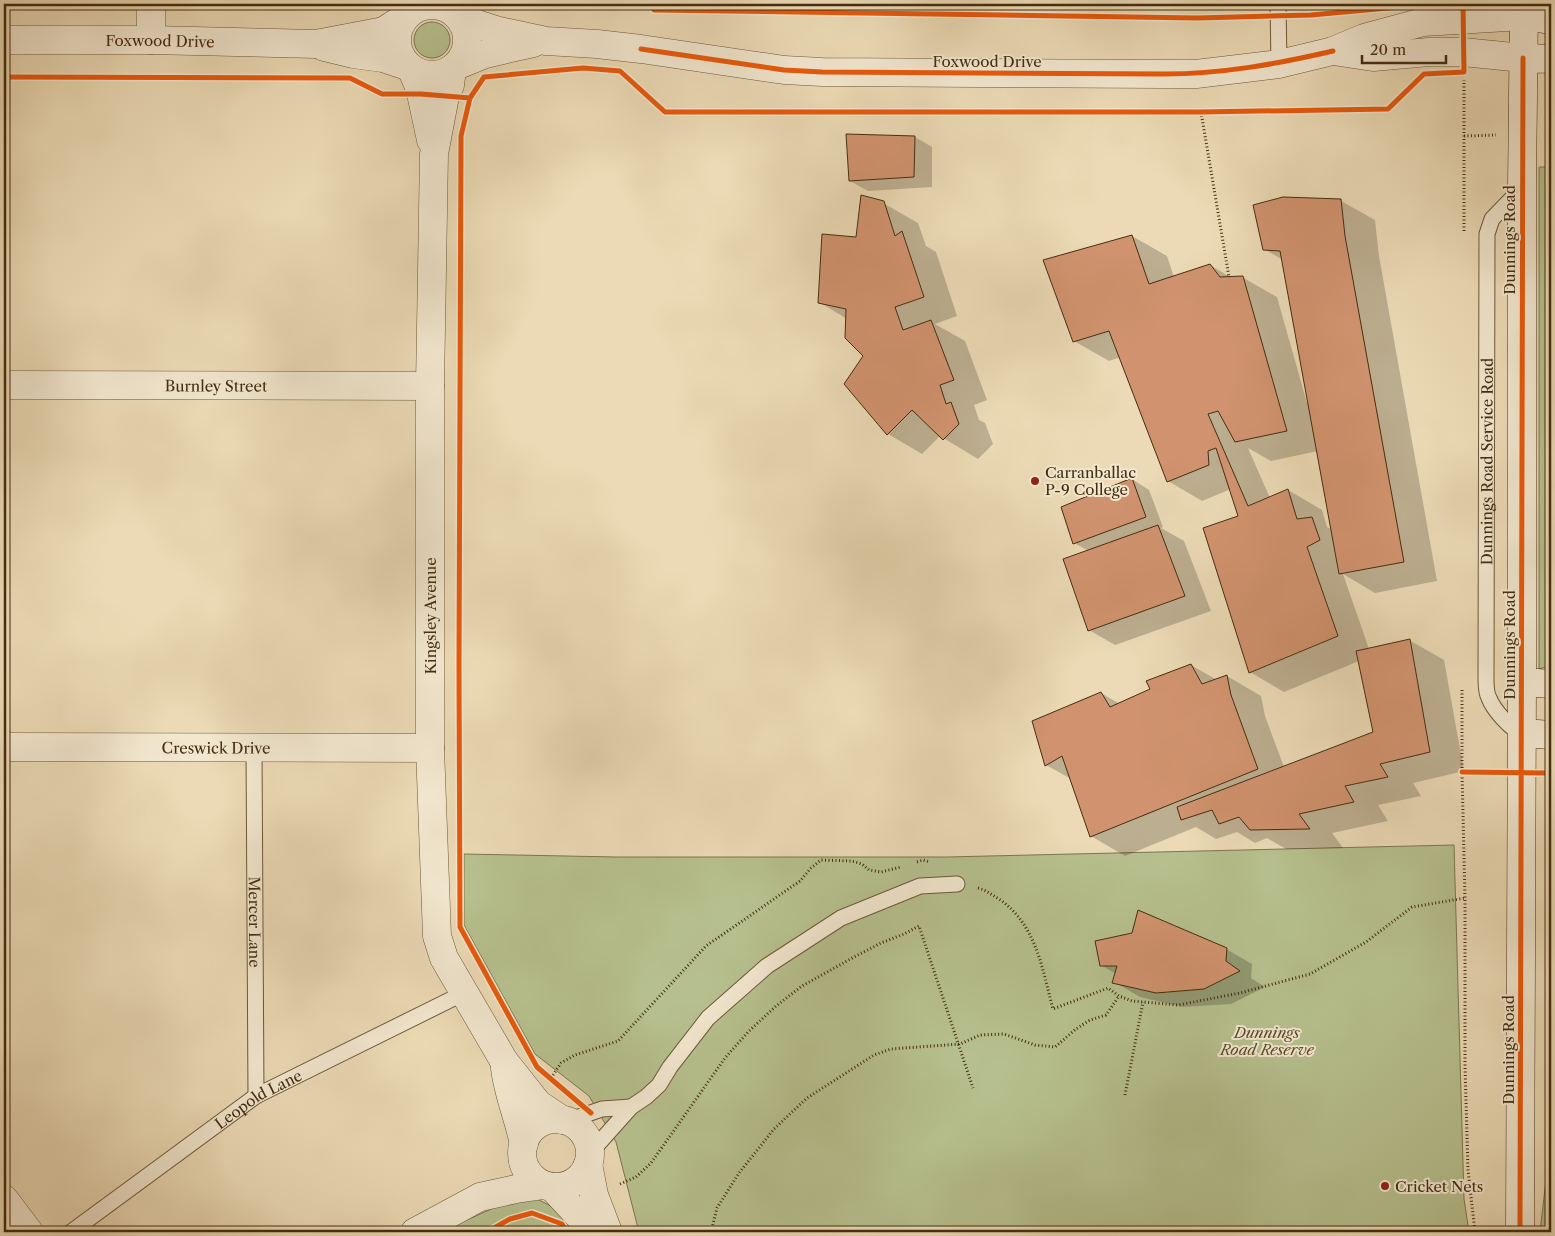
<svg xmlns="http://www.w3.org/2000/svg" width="1555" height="1236" font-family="'Libre Caslon Text',serif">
  <rect width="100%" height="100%" fill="#ebdab5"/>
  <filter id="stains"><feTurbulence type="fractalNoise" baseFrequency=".004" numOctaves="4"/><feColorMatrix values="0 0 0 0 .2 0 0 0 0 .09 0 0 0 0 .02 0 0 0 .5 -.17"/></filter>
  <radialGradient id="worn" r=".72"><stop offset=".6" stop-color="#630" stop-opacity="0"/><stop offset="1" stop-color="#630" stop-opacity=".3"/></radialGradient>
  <!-- green -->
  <path fill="#b6c08e" stroke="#7d764f" d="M414 40a18 18 0 1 1 36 0a18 18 0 1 1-36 0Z
    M 1539,167 L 1551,167 L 1551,413 L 1549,666 L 1539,669 Z
    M 1454,845 L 1464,1199 L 1469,1232 L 639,1232 L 616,1142 L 589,1096 L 535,1054 L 464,925 L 464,854 L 616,857 L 947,857 Z
    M 1551,1137 L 1551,1232 L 1540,1232 Z
    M 533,1197 L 559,1210 L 586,1232 L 440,1232 L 507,1202 Z"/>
  <!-- shadow -->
  <path fill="#0003" fill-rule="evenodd" d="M 915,137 L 932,147 L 932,187 L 868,191 L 850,181 Z
    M 1341,201 L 1375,220 L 1379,256 L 1437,581 L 1375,593 L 1343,574 L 1369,649 L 1409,640 L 1444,660 L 1464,771 L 1413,783 L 1421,796 L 1378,805 L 1388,821 L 1332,833 L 1343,848 L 1286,849 L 1267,838 L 1255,843 L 1237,832 L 1216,839 L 1196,827 L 1125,856 L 1091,836 L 1071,779 L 1046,765 L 1101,693 L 1120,704 L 1152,689 L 1191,665 L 1217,680 L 1227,676 L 1261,696 L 1265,716 L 1284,767 L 1374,732 L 1359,661 L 1284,692 L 1250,672 L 1240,517 L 1231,489 L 1202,501 L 1168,481 L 1121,357 L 1109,361 L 1074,341 L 1132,236 L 1167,256 L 1174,277 L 1210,265 L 1232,278 L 1242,277 L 1277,297 L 1307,403 L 1309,403 L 1283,260 L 1264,249 ZM 1248,448 L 1271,461 L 1318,451 L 1333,530 L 1327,527 L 1322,510 L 1288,490 L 1270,498 Z
    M 883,203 L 918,223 L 926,246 L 936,252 L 957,316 L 935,324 L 965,341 L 987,400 L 974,405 L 979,420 L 985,423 L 993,444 L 978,459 L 940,436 L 922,454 L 888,434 L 845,384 L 864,356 L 847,319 L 819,302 L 857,238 Z
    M 1132,479 L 1149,490 L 1163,527 L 1161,528 L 1184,541 L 1211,611 L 1115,645 L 1089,630 L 1089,551 L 1074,543 Z
    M 1133,934 L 1226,949 L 1252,964 L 1251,978 L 1265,987 L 1231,1004 L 1183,1007 L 1140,997 L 1114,982 L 1116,974 L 1101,965 Z"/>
  <!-- building -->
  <path fill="#d1936f" stroke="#442d10" d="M 846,134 L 915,136 L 914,177 L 849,181 Z
    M 861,195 L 884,201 L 895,236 L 902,231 L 924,297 L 895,307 L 903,330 L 931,320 L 954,380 L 940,385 L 946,404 L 951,402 L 959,424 L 943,440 L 912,410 L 887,435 L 844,384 L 863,356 L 845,338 L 846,309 L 818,303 L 822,234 L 856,237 Z
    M 1283,197 L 1341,199 L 1345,236 L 1404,562 L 1339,574 L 1280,251 L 1263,250 L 1253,205 Z
    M 1132,235 L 1149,284 L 1210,264 L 1220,277 L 1243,276 L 1287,431 L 1235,442 L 1218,411 L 1208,414 L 1248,506 L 1288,489 L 1297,519 L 1312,517 L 1320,540 L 1307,547 L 1338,636 L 1249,673 L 1203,528 L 1238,516 L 1216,448 L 1208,451 L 1209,465 L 1167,482 L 1109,331 L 1073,342 L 1043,260 Z
    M 1132,478 L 1146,517 L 1073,544 L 1061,507 Z
    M 1158,525 L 1185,596 L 1088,631 L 1063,559 Z
    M 1410,639 L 1430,752 L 1380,764 L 1388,777 L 1345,786 L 1354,802 L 1299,814 L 1310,829 L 1250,830 L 1239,817 L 1219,824 L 1212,810 L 1181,820 L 1177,807 L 1373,732 L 1356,651 Z
    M 1191,664 L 1202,684 L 1227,675 L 1231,695 L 1258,769 L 1090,837 L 1062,756 L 1045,766 L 1032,721 L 1101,692 L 1110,707 L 1150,689 L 1146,681 Z
    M 1138,910 L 1227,948 L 1226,961 L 1240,971 L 1204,989 L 1156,993 L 1112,983 L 1117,966 L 1100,966 L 1095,941 L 1132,933 Z"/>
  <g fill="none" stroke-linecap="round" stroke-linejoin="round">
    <defs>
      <g id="service">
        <path d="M 1278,4 L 1279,64"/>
        <path id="s1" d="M 1522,733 C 1511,730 1493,709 1489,698 C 1486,693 1486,685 1486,678 L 1487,234 L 1492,219 L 1522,188"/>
        <path id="s2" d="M 254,748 L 256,1096"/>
        <path d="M 567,1121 L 602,1109 L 631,1107"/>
        <path d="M 590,1153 L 631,1107 L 646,1097 L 659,1085 L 670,1067 L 708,1018 L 767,966 L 841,918 L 920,886 L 957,884"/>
        <path id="s3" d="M 71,1232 L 256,1096 L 464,993"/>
      </g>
      <g id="minor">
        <path d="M 151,4 L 151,40"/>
        <circle cx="432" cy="40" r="35"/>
        <path d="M 456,14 L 477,24 L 499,31 L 546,41 L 597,44 L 641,49 L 784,70 L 822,72 L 1164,74 L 1196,74 L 1279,64 L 1333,51 L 1364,38 L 1423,22 L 1524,16"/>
        <path id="s4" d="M 4,40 L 151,40 L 316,44 L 384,31 L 404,18"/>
        <path d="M 324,47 L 353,54 L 383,58 L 407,66"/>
        <path d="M 1333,51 L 1373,57 L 1429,52 L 1463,52 L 1523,58"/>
        <path d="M 458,65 L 485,54 L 533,43"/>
        <path d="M 452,69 L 450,85 L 445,96 L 434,154 L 430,386 L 430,748 L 437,936 L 444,958 L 504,1061 L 538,1104 L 562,1120"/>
        <path d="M 412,70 L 420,89 L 431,140"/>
        <path id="s5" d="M 4,385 L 430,386"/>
        <path id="s6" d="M 4,747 L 430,748"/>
        <path d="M 505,1068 C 508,1094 519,1119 524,1144"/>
        <circle cx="556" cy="1153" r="34"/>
        <path d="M 588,1164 L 594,1195 L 608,1232"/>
        <path d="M 552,1187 L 594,1232"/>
        <path d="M 4,1199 L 29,1232"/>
        <path d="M 415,1232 L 480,1197 L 516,1189 L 544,1185"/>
      </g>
      <path id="secondary" d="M 1524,16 L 1551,20
        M 1523,58 L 1551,59
        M 1522,682 L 1551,684
        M 1522,733 L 1551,735
        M 1520,1232 L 1522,682 L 1522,188 L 1524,4"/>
    </defs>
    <!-- service casing -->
    <use href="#service" stroke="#6e5839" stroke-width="17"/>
    <!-- minor casing -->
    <use href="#minor" stroke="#6e5839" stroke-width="29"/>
    <!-- secondary casing -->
    <use href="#secondary" stroke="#442d10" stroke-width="29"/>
    <!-- path -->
    <path stroke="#442d10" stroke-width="3" stroke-dasharray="1 2.5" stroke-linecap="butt" d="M 1201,112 L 1229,277
      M 1464,136 L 1496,135
      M 1464,231 L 1464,80
      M 1462,690 L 1462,772 L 1465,898 L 1465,1066 L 1468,1170 L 1475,1232
      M 917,862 L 923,860 L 930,862
      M 978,888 C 986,890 992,895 999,899 C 1036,924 1042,968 1053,1009 L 1108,988 L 1119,996 L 1132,1001 L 1178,1005 L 1240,993 L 1310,974 L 1366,942 L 1412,907 L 1465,898
      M 551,1078 L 561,1063 L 575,1055 L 618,1041 L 706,946 L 800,881 L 811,868 L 821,860 L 852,861 L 862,864 L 869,870 L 881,872 L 901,867
      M 1125,1095 L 1143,1002
      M 620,1184 L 636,1177 L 651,1163 L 725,1058 L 748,1032 L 776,1006 L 802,986 L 854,957 L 881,943 L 904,934 L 919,926 L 973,1088
      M 711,1232 L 717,1208 L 739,1173 L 774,1129 L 807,1098 L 874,1055 L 891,1049 L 960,1044 L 980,1035 L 1004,1034 L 1035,1045 L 1055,1047 L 1076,1029 L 1090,1020 L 1106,1015 L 1119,996"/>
    <!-- service -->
    <use href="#service" stroke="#f2e7cf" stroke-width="15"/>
    <!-- minor -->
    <use href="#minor" stroke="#f2e7cf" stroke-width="28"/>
    <!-- secondary -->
    <use href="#secondary" stroke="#f2e7cf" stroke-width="28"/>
    <defs>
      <path id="cycleway" d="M 654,10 L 1198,18 L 1311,15 L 1432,4
        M 641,49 L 784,70 L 822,72 L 1164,74 C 1222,74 1277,64 1333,51
        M 4,77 L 350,78 L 382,94 L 421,94 L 470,98
        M 1462,772 L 1551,773
        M 591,1113 L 537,1067 L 460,927 L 459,665 L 461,136 L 470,98 L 484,77 L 583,68 L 620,71 L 665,112 L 1201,112 L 1388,109 L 1424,74 L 1464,72 L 1463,4
        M 487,1232 L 510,1219 L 532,1213 L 562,1224 L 567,1232
        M 1520,1232 L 1523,58"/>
    </defs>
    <!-- cycleway casing -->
    <use href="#cycleway" stroke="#f2e7cf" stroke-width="8"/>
    <!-- cycleway -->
    <use href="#cycleway" stroke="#e8590c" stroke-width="5"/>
  </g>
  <!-- markers -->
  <g fill="#8f2418" stroke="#f2e7cf" stroke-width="2">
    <circle cx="1035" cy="481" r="5"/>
    <circle cx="1385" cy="1186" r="5"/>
  </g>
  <g text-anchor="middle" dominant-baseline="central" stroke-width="4" stroke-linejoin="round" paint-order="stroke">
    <!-- street labels -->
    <g font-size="15" fill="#442d10" stroke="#f2e7cf">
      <text stroke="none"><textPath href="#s4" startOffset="156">Foxwood Drive</textPath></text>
      <text x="987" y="61">Foxwood Drive</text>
      <text transform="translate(1509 240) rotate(-90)">Dunnings Road</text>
      <text stroke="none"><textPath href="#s5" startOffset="212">Burnley Street</textPath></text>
      <text stroke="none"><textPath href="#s1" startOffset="286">Dunnings Road Service Road</textPath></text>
      <text transform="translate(430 616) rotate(-90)">Kingsley Avenue</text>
      <text transform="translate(1509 645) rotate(-90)">Dunnings Road</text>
      <text stroke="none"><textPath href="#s6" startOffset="212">Creswick Drive</textPath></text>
      <text stroke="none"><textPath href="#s2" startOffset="174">Mercer Lane</textPath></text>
      <text transform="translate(1508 1050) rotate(-90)">Dunnings Road</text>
      <text stroke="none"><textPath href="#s3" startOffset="230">Leopold Lane</textPath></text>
    </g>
    <!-- poi labels -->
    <g font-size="15" fill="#442d10" stroke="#f2e7cf" text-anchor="start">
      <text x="1045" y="472">Carranballac<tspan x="1045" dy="17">P-9 College</tspan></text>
      <text x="1395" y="1186">Cricket Nets</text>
    </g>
    <!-- park labels -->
    <g font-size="15" font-style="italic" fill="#5b4a29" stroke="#f2e7cf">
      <text x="1267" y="1032">Dunnings<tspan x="1267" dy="17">Road Reserve</tspan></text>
    </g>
  </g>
  <!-- margin -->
  <rect width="1555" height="1236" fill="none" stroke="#ebdab5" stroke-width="20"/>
  <rect x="5" y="5" width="1545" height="1226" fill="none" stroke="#442d10" stroke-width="2.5"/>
  <rect x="10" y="10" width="1535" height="1216" fill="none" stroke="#442d10"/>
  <!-- scale -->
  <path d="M1362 55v8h84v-8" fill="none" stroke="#442d10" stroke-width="2.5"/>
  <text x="1370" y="55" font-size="15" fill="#442d10" stroke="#f2e7cf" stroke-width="4" paint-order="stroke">20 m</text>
  <rect width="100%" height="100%" filter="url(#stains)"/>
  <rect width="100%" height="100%" fill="url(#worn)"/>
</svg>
